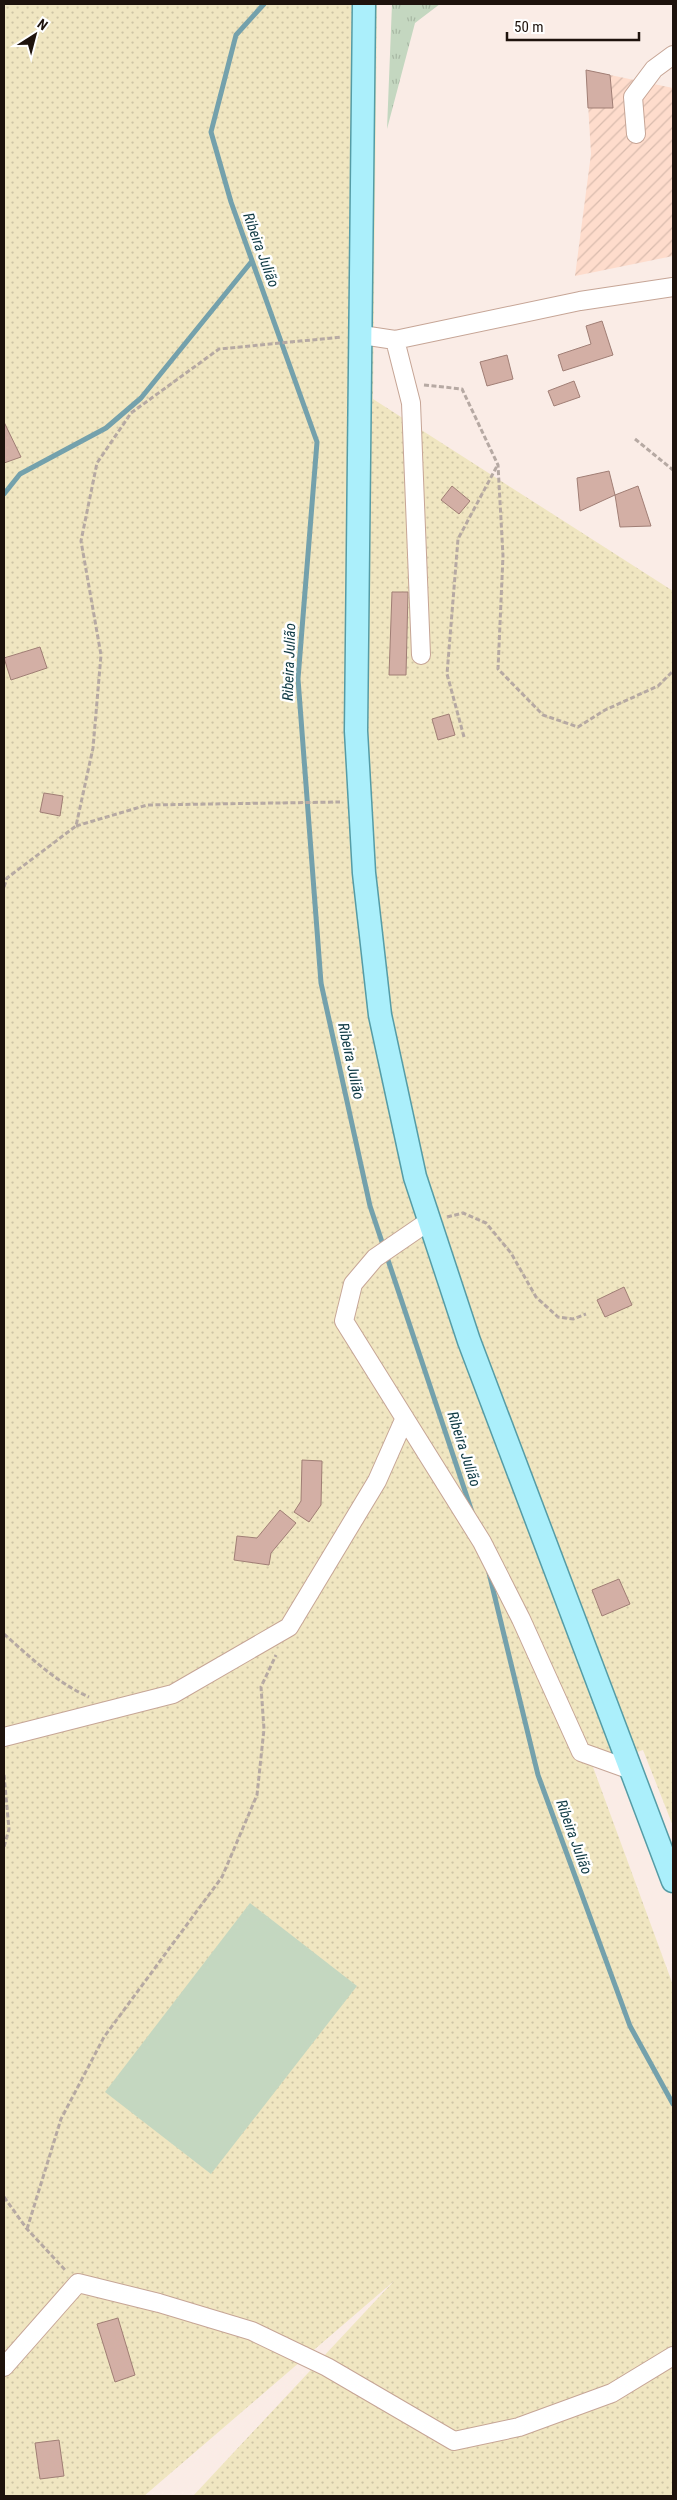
<svg xmlns="http://www.w3.org/2000/svg" width="677" height="2500" font-family="'Roboto Condensed',sans-serif">
  <defs>
    <pattern id="industrial-furrows" width="10" height="10" patternUnits="userSpaceOnUse" patternTransform="scale(1.25)"><rect width="10" height="10" fill="#fedccc"/><path d="M-1 1l2-2M0 10L10 0M9 11l2-2" fill="none" stroke="#d9bcae"/></pattern>
    <pattern id="grass-tufts" width="24" height="20" patternUnits="userSpaceOnUse" patternTransform="scale(1.25)"><rect width="24" height="20" fill="#c4d7c0"/><path d="M3 7l-1-3M5 7V3M7 7l1-3M15 17l-1-3M17 17v-4M19 17l1-3" fill="none" stroke="#a8b8a4"/></pattern>
    <pattern id="sand-dots" width="8" height="8" patternUnits="userSpaceOnUse" patternTransform="scale(1.25)"><rect width="8" height="8" fill="#f0e6c1"/><path d="M2 2h.1M6 6h.1" fill="none" stroke="#cdc4a5" stroke-width="1.8" stroke-linecap="round"/></pattern>
  </defs>
  <rect width="100%" height="100%" fill="#faece6"/>
  <!-- industrial -->
  <path fill="url(#industrial-furrows)" d="M 586,70 L 673,88 L 673,256 L 575,276 L 591,154 Z"/>
  <!-- grass -->
  <path fill="url(#grass-tufts)" d="M 392,4 L 440,4 L 415,23 L 387,129 Z"/>
  <!-- sand -->
  <path fill="url(#sand-dots)" d="M 4,4 L 377,4 L 373,399 L 673,591 L 673,1826 L 643,1750 L 593,1767 L 673,1985 L 673,2496 L 193,2496 L 394,2281 L 144,2496 L 4,2496 Z"/>
  <!-- pitch -->
  <path fill="#c4d7c0" d="M 250,1903 L 357,1986 L 211,2174 L 105,2092 Z"/>
  <g fill="none" stroke-linecap="round" stroke-linejoin="round">
    <!-- stream -->
    <path stroke="#74a1ac" stroke-width="5" d="M 264,4 L 236,35 L 211,132 L 231,202 L 317,442 L 298,679 L 321,983 L 370,1206 L 472,1512
      M 4,494 L 20,474 L 106,428 L 141,398 L 252,261
      M 489,1573 L 538,1775 L 630,2026 L 673,2104"/>
  </g>
  <!-- building -->
  <path fill="#d3afa5" stroke="#a07e75" d="M 586,70 L 610,75 L 613,108 L 588,108 Z
    M 602,321 L 613,355 L 563,371 L 558,355 L 591,344 L 586,326 Z
    M 507,355 L 513,379 L 487,386 L 480,362 Z
    M 574,381 L 580,397 L 554,406 L 548,391 Z
    M 4,422 L 21,457 L 4,463 Z
    M 609,471 L 615,495 L 580,511 L 577,478 Z
    M 452,486 L 470,501 L 459,514 L 441,500 Z
    M 638,486 L 651,526 L 620,527 L 615,495 Z
    M 392,592 L 408,592 L 406,675 L 389,675 Z
    M 40,647 L 47,668 L 11,680 L 4,658 Z
    M 449,714 L 455,735 L 438,740 L 432,719 Z
    M 44,793 L 63,796 L 60,816 L 40,812 Z
    M 624,1287 L 632,1305 L 605,1317 L 597,1300 Z
    M 302,1460 L 322,1461 L 321,1505 L 309,1522 L 294,1512 L 301,1501 Z
    M 280,1510 L 296,1523 L 271,1553 L 269,1565 L 234,1560 L 237,1536 L 257,1538 Z
    M 619,1579 L 630,1604 L 602,1616 L 592,1590 Z
    M 118,2318 L 135,2375 L 115,2382 L 97,2324 Z
    M 59,2440 L 64,2476 L 40,2479 L 35,2443 Z"/>
  <g fill="none" stroke-linecap="round" stroke-linejoin="round">
    <defs>
      <path id="minor" d="M 636,134 L 633,97 L 654,69 L 673,55
        M 362,335 L 395,340 L 580,301 L 673,287
        M 395,340 L 411,403 L 421,655
        M 429,1221 L 375,1258 L 353,1284 L 344,1321 L 482,1542 L 521,1619 L 581,1752 L 631,1770
        M 4,1737 L 173,1694 L 289,1627 L 377,1481 L 404,1420
        M 4,2367 L 78,2283 L 159,2303 L 252,2331 L 327,2367 L 454,2441 L 519,2427 L 612,2393 L 673,2356"/>
      <path id="major" d="M 364,4 L 356,731 L 364,873 L 380,1015 L 415,1177 L 469,1341 L 673,1881"/>
    </defs>
    <!-- minor casing -->
    <use href="#minor" stroke="#c6a596" stroke-width="20"/>
    <!-- major casing -->
    <use href="#major" stroke="#559ca6" stroke-width="25"/>
    <!-- path -->
    <path stroke="#b6a9a3" stroke-width="3" stroke-dasharray="5 2.5" stroke-linecap="butt" d="M 424,385 L 462,389 L 498,465 L 503,556 L 498,669 L 543,715 L 578,727 L 605,710 L 658,686 L 673,671
      M 635,439 L 673,470
      M 464,737 L 447,674 L 458,539 L 497,466
      M 76,826 L 147,805 L 340,802
      M 4,887 L 7,878 L 76,826 L 93,748 L 101,655 L 81,541 L 97,463 L 131,413 L 219,349 L 342,337
      M 447,1217 L 463,1213 L 486,1223 L 511,1253 L 536,1297 L 558,1317 L 573,1319 L 586,1314
      M 4,1634 C 30,1657 57,1683 89,1697
      M 4,1775 L 9,1829 L 4,1847
      M 4,2197 L 27,2229 L 66,2271
      M 27,2229 L 61,2119 L 104,2037 L 222,1877 L 257,1795 L 264,1729 L 261,1687 L 276,1655"/>
    <!-- minor -->
    <use href="#minor" stroke="#fff" stroke-width="18"/>
    <!-- major -->
    <use href="#major" stroke="#abeffb" stroke-width="22"/>
  </g>
  <g text-anchor="middle" dominant-baseline="central" stroke-width="5" stroke-linejoin="round" paint-order="stroke">
    <!-- water labels -->
    <g font-size="15" font-style="italic" fill="#0f3a44" stroke="#fff">
      <text transform="translate(261 250) rotate(70)">Ribeira Julião</text>
      <text transform="translate(289 662) rotate(-88)">Ribeira Julião</text>
      <text transform="translate(351 1061) rotate(78)">Ribeira Julião</text>
      <text transform="translate(464 1449) rotate(72)">Ribeira Julião</text>
      <text transform="translate(574 1837) rotate(70)">Ribeira Julião</text>
    </g>
  </g>
  <!-- border -->
  <rect width="677" height="2500" fill="none" stroke="#1e130d" stroke-width="10"/>
  <!-- north arrow -->
  <g transform="translate(35 35) rotate(36)" stroke="#ffffff" stroke-width="4" paint-order="stroke">
  <path d="M0-4L9 19L0 12L-9 19Z" fill="#1e130d"/>
  <text y="-8" font-size="14" font-weight="bold" text-anchor="middle" fill="#1e130d">N</text>
  </g>
  <!-- scale -->
  <path d="M507 32v8h132v-8" fill="none" stroke="#1e130d" stroke-width="2.5"/>
  <text x="514" y="32" font-size="15" fill="#1e130d" stroke="#ffffff" stroke-width="4" paint-order="stroke">50 m</text>
</svg>
